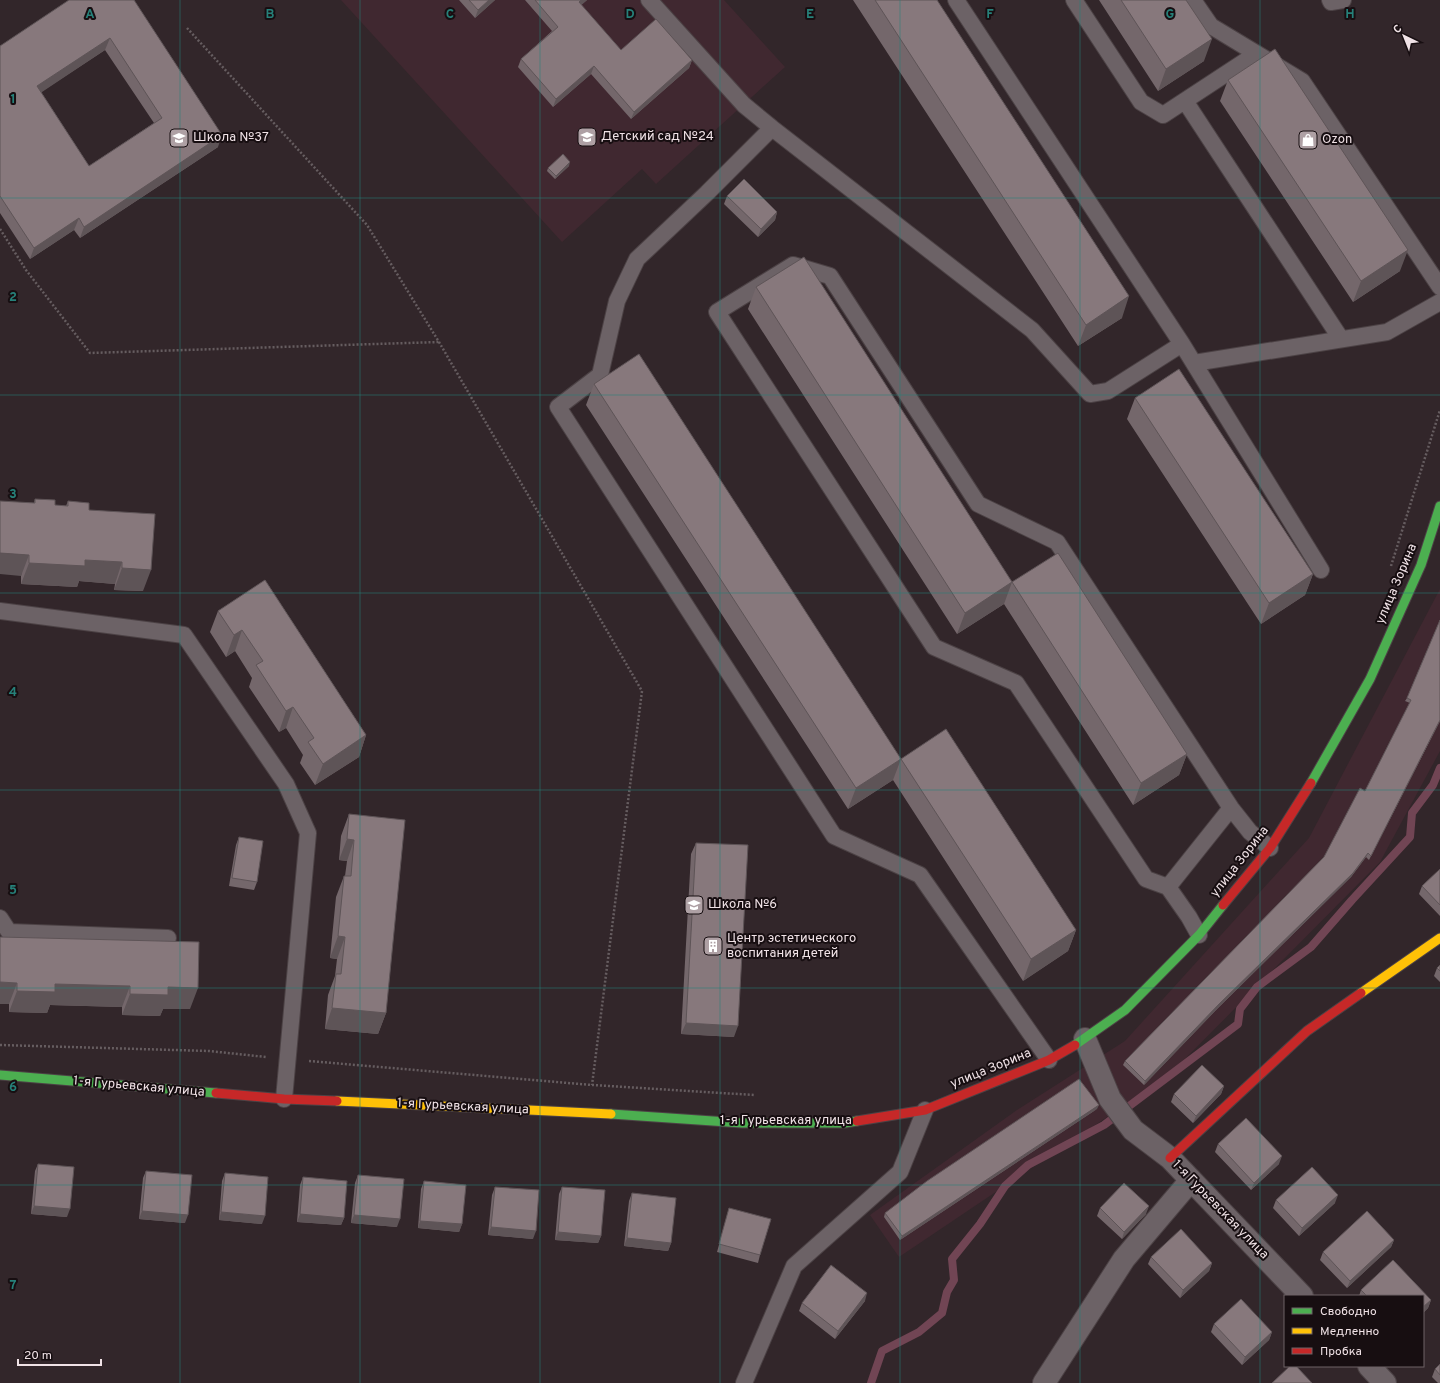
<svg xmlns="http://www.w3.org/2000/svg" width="1440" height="1383" font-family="Overpass,sans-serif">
  <rect width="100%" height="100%" fill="#32262a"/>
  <!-- built -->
  <path fill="#402830" d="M 341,0 L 724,0 L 785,67 L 656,184 L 642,169 L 562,242 Z
    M 1440,589 L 1440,751 L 1380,862 L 1168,1076 L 899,1257 L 870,1215 L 1017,1110 L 1125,1041 L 1309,838 Z"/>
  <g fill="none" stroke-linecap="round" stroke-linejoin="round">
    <!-- stream -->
    <path stroke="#714554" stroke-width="8" d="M 871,1383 L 882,1351 L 919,1332 L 942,1313 L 947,1292 L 954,1280 L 952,1259 L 980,1224 L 1005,1186 L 1028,1165 L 1104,1125 L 1238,1024 L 1240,1009 L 1257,987 L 1311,947 L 1352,900 L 1410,837 L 1412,813 L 1433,785 L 1440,768"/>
    <defs>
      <path id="lane" d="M 649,0 L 744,105 L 772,128 L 1032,330 L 1090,394 L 1108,391 L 1182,344
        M 956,0 L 1182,344 L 1321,570
        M 1074,0 L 1141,102 L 1163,115 L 1256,54
        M 1193,0 L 1211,26 L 1302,81 L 1440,287
        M 1330,0 L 1331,2 L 1343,0
        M 1185,101 L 1341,339
        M 772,128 L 707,193 L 637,259 L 617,301 L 600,375 L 558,407 L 834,836 L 920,875 L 1049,1060
        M 1194,363 L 1387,332 L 1440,302
        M 0,611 L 184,635 L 286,784 L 308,833 L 284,1099
        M 1168,887 L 1231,808
        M 0,918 L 9,932 L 168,938
        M 1199,935 L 1189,917 L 1168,887 L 1146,879 L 1016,683 L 934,647 L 717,312 L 793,265 L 830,276 L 978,504 L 1057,542 L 1231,808 L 1250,832 L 1270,848
        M 744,1383 L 794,1266 L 900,1172 L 925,1110"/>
      <path id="street" d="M 1085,1039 L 1110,1099 L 1133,1130 L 1170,1158 L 1302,1296
        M 1369,1366 L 1385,1383
        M 1044,1383 L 1124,1259 L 1191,1180"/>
      <path id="fast" d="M 1311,783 L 1370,679 L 1421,565 L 1440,506
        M 1075,1045 L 1125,1010 L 1199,935 L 1223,905
        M 0,1075 L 216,1093
        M 611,1114 L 742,1123 L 845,1123 L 857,1121"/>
      <path id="slow" d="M 1361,993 L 1440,938
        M 337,1101 L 611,1114"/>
      <path id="jam" d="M 1223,905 L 1270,848 L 1311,783
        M 216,1093 L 284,1099 L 337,1101
        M 857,1121 L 925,1110 L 1049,1060 L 1075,1045
        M 1170,1158 L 1307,1031 L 1361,993"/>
    </defs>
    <!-- lane casing -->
    <use href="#lane" stroke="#4c4245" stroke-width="18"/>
    <!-- street casing -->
    <use href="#street" stroke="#4c4245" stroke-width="24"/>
    <!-- fast casing -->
    <use href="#fast" stroke="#4c4245" stroke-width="11"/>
    <!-- slow casing -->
    <use href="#slow" stroke="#4c4245" stroke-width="11"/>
    <!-- jam casing -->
    <use href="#jam" stroke="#4c4245" stroke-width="11"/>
    <!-- path -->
    <path stroke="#665d60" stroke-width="2.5" stroke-dasharray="2 2" stroke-linecap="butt" d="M 187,28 L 367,225 L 439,342 L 642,691 L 592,1085
      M 0,229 L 26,270 L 90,353 L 439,342
      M 1391,566 L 1440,410
      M 0,1045 L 209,1051 L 266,1057
      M 309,1061 L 592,1085 L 754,1095"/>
    <!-- lane -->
    <use href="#lane" stroke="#6c6266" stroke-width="16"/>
    <!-- street -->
    <use href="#street" stroke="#6c6266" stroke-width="22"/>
    <!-- fast -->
    <use href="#fast" stroke="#4caf50" stroke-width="9"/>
    <!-- slow -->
    <use href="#slow" stroke="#ffc107" stroke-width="9"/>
    <!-- jam -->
    <use href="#jam" stroke="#c62828" stroke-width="9"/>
  </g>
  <!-- wall -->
  <path fill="#74676b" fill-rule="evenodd" d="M 134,0 L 218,147 L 80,238 L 74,230 L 30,259 L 0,213 L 0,46 ZM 105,50 L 154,123 L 89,166 L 41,92 Z
    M 459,0 L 495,0 L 475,18 Z
    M 525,0 L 587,0 L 581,5 L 621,50 L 692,60 L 689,68 L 631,119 L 591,74 L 553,107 L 518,67 L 521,59 L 552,31 Z
    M 853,0 L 937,0 L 1122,318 L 1078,346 Z
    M 1099,0 L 1186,0 L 1204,61 L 1158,91 Z
    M 1228,80 L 1400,271 L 1353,302 L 1220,101 Z
    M 569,166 L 555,179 L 547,171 L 548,168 Z
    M 727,196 L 777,212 L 775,220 L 758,237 L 724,204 Z
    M 756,287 L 1012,582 L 1187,754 L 1179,775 L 1133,805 L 1004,604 L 957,634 L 748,309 Z
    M 594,384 L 901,759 L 1076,930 L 1068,951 L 1023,981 L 893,780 L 848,809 L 586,405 Z
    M 1135,398 L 1313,574 L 1305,595 L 1261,624 L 1127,419 Z
    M 35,499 L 55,505 L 66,506 L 68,501 L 89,510 L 143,591 L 114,590 L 115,584 L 79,581 L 77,587 L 21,584 L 21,576 L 34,503 Z
    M 265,580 L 366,735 L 359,757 L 315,785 L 300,763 L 303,755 L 286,728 L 279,732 L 249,687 L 252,678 L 235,651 L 226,657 L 210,632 L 218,611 Z
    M 1440,620 L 1440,721 L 1369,860 L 1366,857 L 1351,877 L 1218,1008 L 1144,1085 L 1123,1065 L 1125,1061 L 1324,857 L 1365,791 L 1410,703 L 1405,701 L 1407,698 Z
    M 349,814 L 386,1013 L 378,1034 L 325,1029 L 328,995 L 335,976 L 337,959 L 330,958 L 336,897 L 344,876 L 345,876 L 347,861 L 339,860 L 341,836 Z
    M 239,837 L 257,882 L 254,890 L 229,886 L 236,845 Z
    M 696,843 L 734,1037 L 681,1034 L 691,854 Z
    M 1440,869 L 1440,916 L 1419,894 L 1422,886 Z
    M 0,937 L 190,1009 L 163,1009 L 160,1016 L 122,1015 L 122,1007 L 50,1005 L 47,1013 L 9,1012 L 9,1004 L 0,1004 Z
    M 1440,965 L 1440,982 L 1434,976 L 1437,968 Z
    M 1224,1086 L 1221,1094 L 1193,1123 L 1171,1102 L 1174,1094 Z
    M 1097,1109 L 900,1240 L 884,1217 L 885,1213 Z
    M 1218,1144 L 1279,1164 L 1251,1190 L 1215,1152 Z
    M 38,1164 L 67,1217 L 31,1214 L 35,1171 Z
    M 146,1171 L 185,1223 L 139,1219 L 143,1178 Z
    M 225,1173 L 262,1224 L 219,1220 L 222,1181 Z
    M 358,1175 L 397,1227 L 351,1223 L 355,1183 Z
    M 303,1177 L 344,1218 L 341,1225 L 297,1222 L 300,1185 Z
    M 424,1181 L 462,1224 L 459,1232 L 418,1228 L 421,1189 Z
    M 495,1187 L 533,1239 L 488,1235 L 492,1195 Z
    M 562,1187 L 601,1236 L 598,1243 L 555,1240 L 559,1194 Z
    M 632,1193 L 671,1243 L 668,1251 L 624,1246 L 629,1201 Z
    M 1276,1200 L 1335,1203 L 1299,1236 L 1273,1208 Z
    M 729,1208 L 760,1255 L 758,1263 L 717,1252 L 727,1216 Z
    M 1100,1208 L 1146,1214 L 1122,1239 L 1097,1216 Z
    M 1394,1240 L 1391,1247 L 1347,1288 L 1320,1260 L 1323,1252 Z
    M 1151,1257 L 1212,1263 L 1209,1271 L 1180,1298 L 1148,1264 Z
    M 1393,1260 L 1431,1300 L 1428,1308 L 1423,1313 L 1423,1296 L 1359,1296 L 1361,1290 Z
    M 865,1301 L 835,1339 L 799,1311 L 802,1303 Z
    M 1214,1324 L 1272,1332 L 1269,1340 L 1242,1365 L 1211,1332 Z
    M 1440,1364 L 1440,1383 L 1438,1383 L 1432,1377 L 1435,1369 Z"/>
  <!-- shaded-wall -->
  <path fill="#5e5457" d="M 489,0 L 495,0 L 475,18 L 478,10 Z
    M 581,0 L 587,0 L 576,10 L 579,2 Z
    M 110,38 L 105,50 L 33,98 L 37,86 Z
    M 1212,39 L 1204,61 L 1158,91 L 1166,69 Z
    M 692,60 L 689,68 L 631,119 L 634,112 Z
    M 594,66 L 591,74 L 553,107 L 556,99 Z
    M 222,135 L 218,147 L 80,238 L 84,227 Z
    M 570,162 L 569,166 L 555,179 L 556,176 Z
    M 777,212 L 775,220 L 758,237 L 761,229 Z
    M 79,218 L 74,230 L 30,259 L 34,248 Z
    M 1408,250 L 1400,271 L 1353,302 L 1361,281 Z
    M 1129,296 L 1122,318 L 1078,346 L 1086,325 Z
    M 0,553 L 29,555 L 21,576 L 0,574 Z
    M 85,560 L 122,562 L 115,584 L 79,581 L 77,587 L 21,584 L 29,563 Z
    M 122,568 L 151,570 L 143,591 L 114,590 Z
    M 1313,574 L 1305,595 L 1261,624 L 1269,603 Z
    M 1012,582 L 1004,604 L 957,634 L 965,613 Z
    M 242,630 L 235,651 L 226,657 L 234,635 Z
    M 293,707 L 286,728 L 279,732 L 286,711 Z
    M 1440,720 L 1440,721 L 1369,860 L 1371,856 Z
    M 366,735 L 359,757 L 315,785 L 323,764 Z
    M 1187,754 L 1179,775 L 1133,805 L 1141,783 Z
    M 901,759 L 893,780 L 848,809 L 856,788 Z
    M 347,839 L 354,840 L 347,861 L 339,860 Z
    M 1368,853 L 1366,857 L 1351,877 L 1218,1008 L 1144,1085 L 1145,1081 L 1219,1004 Z
    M 1076,930 L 1068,951 L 1023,981 L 1031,959 Z
    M 338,936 L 345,937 L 337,959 L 330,958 Z
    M 0,982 L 17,983 L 9,1004 L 0,1004 Z
    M 55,984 L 130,986 L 122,1007 L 50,1005 L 47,1013 L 9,1012 L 17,991 Z
    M 168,987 L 198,988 L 190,1009 L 163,1009 L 160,1016 L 122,1015 L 130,994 Z
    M 332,1008 L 386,1013 L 378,1034 L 325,1029 Z
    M 686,1023 L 738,1026 L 734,1037 L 681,1034 Z
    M 1224,1086 L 1221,1094 L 1193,1123 L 1196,1116 Z
    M 1099,1105 L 1097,1109 L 900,1240 L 902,1236 Z
    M 1282,1156 L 1279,1164 L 1251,1190 L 1254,1183 Z
    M 1338,1195 L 1335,1203 L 1299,1236 L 1302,1228 Z
    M 34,1206 L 70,1209 L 67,1217 L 31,1214 Z
    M 1149,1206 L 1146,1214 L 1122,1239 L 1124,1232 Z
    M 142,1211 L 188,1215 L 185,1223 L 139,1219 Z
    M 221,1212 L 265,1216 L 262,1224 L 219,1220 Z
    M 300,1214 L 344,1218 L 341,1225 L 297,1222 Z
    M 354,1215 L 400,1219 L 397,1227 L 351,1223 Z
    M 420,1221 L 462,1224 L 459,1232 L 418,1228 Z
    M 491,1227 L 536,1231 L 533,1239 L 488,1235 Z
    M 558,1232 L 601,1236 L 598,1243 L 555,1240 Z
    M 627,1238 L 671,1243 L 668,1251 L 624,1246 Z
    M 1394,1240 L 1391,1247 L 1347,1288 L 1350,1281 Z
    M 1212,1263 L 1209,1271 L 1180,1298 L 1183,1290 Z
    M 867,1293 L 865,1301 L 835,1339 L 838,1331 Z
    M 1431,1300 L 1428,1308 L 1423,1313 L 1423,1307 Z
    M 1272,1332 L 1269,1340 L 1242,1365 L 1245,1357 Z"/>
  <!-- building -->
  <path fill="#87787c" stroke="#5e5457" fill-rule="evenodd" d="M 69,0 L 134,0 L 222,135 L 84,227 L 79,218 L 34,248 L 0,196 L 0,46 ZM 110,38 L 162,118 L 89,166 L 37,86 Z
    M 469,0 L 489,0 L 478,10 Z
    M 535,0 L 581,0 L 579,2 L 621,50 L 656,19 L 692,60 L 634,112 L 594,66 L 556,99 L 521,59 L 558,27 Z
    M 875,0 L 937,0 L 1129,296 L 1086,325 Z
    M 1121,0 L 1186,0 L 1212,39 L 1166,69 Z
    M 1275,49 L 1408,250 L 1361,281 L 1228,80 Z
    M 563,154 L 570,162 L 556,176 L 548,168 Z
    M 744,179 L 777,212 L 761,229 L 727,196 Z
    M 804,257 L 1012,582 L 965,613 L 756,287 Z
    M 639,354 L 901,759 L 946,729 L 1076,930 L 1031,959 L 901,759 L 856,788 L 594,384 Z
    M 1179,369 L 1313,574 L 1269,603 L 1135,398 Z
    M 35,499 L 55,500 L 55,505 L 68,506 L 68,501 L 89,503 L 89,510 L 155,514 L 151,570 L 122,568 L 122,562 L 85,560 L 85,566 L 29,563 L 29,555 L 0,553 L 0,501 L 35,503 Z
    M 1058,553 L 1187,754 L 1141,783 L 1012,582 Z
    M 265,580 L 366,735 L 323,764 L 308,742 L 314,738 L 293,707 L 286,711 L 256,665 L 263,661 L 242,630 L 234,635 L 218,611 Z
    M 1440,620 L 1440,720 L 1371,856 L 1368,853 L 1353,873 L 1219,1004 L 1145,1081 L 1125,1061 L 1324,857 L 1360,788 L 1365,791 L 1411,700 L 1407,698 Z
    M 349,814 L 405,820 L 386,1013 L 332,1008 L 336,974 L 341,974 L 345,937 L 338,936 L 344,876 L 351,876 L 354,840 L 347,839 Z
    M 239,837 L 263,841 L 257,882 L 232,878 Z
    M 696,843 L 748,845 L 738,1026 L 686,1023 Z
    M 1440,869 L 1440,905 L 1422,886 Z
    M 0,937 L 199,942 L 198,988 L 168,987 L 168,995 L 130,994 L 130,986 L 55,984 L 55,992 L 17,991 L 17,983 L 0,982 Z
    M 1440,965 L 1440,971 L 1437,968 Z
    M 1202,1065 L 1224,1086 L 1196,1116 L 1174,1094 Z
    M 1079,1079 L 1099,1105 L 902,1236 L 885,1213 L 927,1181 Z
    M 1246,1118 L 1282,1156 L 1254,1183 L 1218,1144 Z
    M 38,1164 L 74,1167 L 70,1209 L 34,1206 Z
    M 1312,1167 L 1338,1195 L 1302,1228 L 1276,1200 Z
    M 146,1171 L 192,1175 L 188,1215 L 142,1211 Z
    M 225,1173 L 268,1177 L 265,1216 L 221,1212 Z
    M 358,1175 L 404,1179 L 400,1219 L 354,1215 Z
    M 303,1177 L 347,1181 L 344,1218 L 300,1214 Z
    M 424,1181 L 466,1185 L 462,1224 L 420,1221 Z
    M 1124,1183 L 1149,1206 L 1124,1232 L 1100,1208 Z
    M 495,1187 L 539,1190 L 536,1231 L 491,1227 Z
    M 562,1187 L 605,1190 L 601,1236 L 558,1232 Z
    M 632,1193 L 676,1198 L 671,1243 L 627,1238 Z
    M 729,1208 L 771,1219 L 760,1255 L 719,1244 Z
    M 1367,1211 L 1394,1240 L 1350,1281 L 1323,1252 Z
    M 1181,1229 L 1212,1263 L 1183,1290 L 1151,1257 Z
    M 1393,1260 L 1431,1300 L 1423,1307 L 1423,1296 L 1367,1296 L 1361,1290 Z
    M 831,1265 L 867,1293 L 838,1331 L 802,1303 Z
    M 1241,1299 L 1272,1332 L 1245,1357 L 1214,1324 Z
    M 1440,1364 L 1440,1375 L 1435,1369 Z
    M 1290,1366 L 1296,1366 L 1312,1383 L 1272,1383 Z"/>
  <!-- grid -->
  <path fill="none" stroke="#26817a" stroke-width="1" stroke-opacity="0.55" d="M 180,0 L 180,1383M 360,0 L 360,1383M 540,0 L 540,1383M 720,0 L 720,1383M 900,0 L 900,1383M 1080,0 L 1080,1383M 1260,0 L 1260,1383M 0,198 L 1440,198M 0,395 L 1440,395M 0,593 L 1440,593M 0,790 L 1440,790M 0,988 L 1440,988M 0,1185 L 1440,1185"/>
  <!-- icons -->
  <defs>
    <symbol id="school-square" viewBox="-11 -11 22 22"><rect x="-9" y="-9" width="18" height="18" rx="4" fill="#aea0a4" stroke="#170e11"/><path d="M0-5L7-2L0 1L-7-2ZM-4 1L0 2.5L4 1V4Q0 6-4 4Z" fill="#fff"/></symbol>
    <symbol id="shop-square" viewBox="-11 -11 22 22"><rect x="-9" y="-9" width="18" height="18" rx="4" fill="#aea0a4" stroke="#170e11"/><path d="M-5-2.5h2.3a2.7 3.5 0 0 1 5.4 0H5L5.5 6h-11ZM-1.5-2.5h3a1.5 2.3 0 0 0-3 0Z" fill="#fff"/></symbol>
    <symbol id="building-square" viewBox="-11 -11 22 22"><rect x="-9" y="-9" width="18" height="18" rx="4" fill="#aea0a4" stroke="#170e11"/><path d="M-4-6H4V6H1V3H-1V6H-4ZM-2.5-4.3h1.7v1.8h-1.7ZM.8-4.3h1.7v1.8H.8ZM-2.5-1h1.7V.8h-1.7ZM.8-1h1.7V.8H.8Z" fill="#fff"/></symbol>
  </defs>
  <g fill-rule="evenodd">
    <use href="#school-square" x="576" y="126" width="22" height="22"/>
    <use href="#school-square" x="168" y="127" width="22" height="22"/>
    <use href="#shop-square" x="1297" y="129" width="22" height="22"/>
    <use href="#school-square" x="683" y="894" width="22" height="22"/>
    <use href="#building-square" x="702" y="935" width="22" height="22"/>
  </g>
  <g text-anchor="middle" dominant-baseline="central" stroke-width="4" stroke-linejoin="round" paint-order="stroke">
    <!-- poi labels -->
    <g font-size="13" fill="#f0e2e6" stroke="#170e11" text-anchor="start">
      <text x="601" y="137">Детский сад №24</text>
      <text x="193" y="138">Школа №37</text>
      <text x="1322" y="140">Ozon</text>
      <text x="708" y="905">Школа №6</text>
      <text x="727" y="939">Центр эстетического<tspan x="727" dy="15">воспитания детей</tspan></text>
    </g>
    <!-- street labels -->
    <g font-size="13" fill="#f0e2e6" stroke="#170e11">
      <text transform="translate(1397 584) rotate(-67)">улица Зорина</text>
      <text transform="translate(1240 862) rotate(-52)">улица Зорина</text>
      <text transform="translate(991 1069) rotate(-22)">улица Зорина</text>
      <text transform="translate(139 1087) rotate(5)">1-я Гурьевская улица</text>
      <text transform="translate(463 1107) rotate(3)">1-я Гурьевская улица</text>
      <text x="786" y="1121">1-я Гурьевская улица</text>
      <text transform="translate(1220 1210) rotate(46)">1-я Гурьевская улица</text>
    </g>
  </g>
  <g font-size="13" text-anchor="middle" font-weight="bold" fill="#26817a" stroke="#170e11" stroke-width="4" stroke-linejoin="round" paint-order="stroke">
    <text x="90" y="18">A</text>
    <text x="270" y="18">B</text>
    <text x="450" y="18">C</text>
    <text x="630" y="18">D</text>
    <text x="810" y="18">E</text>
    <text x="990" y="18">F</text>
    <text x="1170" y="18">G</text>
    <text x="1350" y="18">H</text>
    <text x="13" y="103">1</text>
    <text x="13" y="301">2</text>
    <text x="13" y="498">3</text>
    <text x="13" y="696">4</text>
    <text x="13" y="894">5</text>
    <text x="13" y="1091">6</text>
    <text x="13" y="1289">7</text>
  </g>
  <!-- legend -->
  <rect x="1284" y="1295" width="140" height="72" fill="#170e11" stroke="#6e6366"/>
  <rect x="1292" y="1308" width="20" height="6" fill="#4caf50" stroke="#6e6366"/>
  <text x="1320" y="1315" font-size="12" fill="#f0e2e6">Свободно</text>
  <rect x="1292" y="1328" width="20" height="6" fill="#ffc107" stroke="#6e6366"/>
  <text x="1320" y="1335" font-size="12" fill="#f0e2e6">Медленно</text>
  <rect x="1292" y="1348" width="20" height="6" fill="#c62828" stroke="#6e6366"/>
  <text x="1320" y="1355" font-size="12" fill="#f0e2e6">Пробка</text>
  <!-- north arrow -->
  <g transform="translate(1404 36) rotate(317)" stroke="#170e11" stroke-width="3" paint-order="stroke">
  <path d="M0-3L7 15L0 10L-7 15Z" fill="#f0e2e6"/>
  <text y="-6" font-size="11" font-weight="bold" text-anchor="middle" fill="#f0e2e6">С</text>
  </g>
  <!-- scale -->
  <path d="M18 1359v6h83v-6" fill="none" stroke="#f0e2e6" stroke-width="2"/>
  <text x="24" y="1359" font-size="12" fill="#f0e2e6" stroke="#170e11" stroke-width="3" paint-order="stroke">20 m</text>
</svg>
